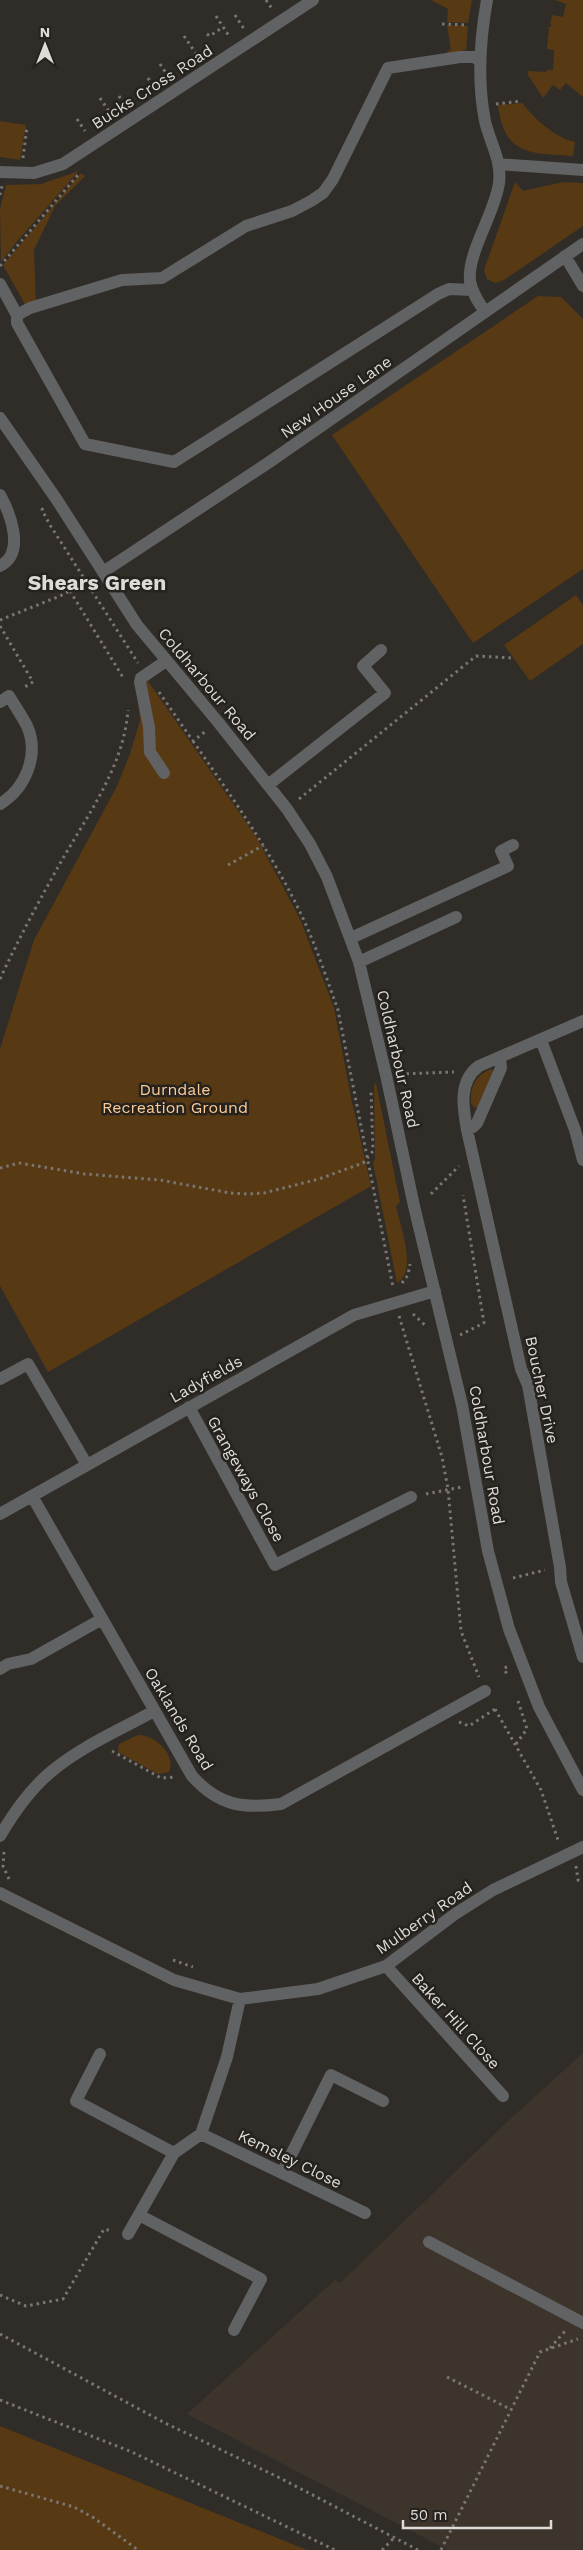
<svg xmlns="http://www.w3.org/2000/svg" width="583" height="2550" font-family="'Work Sans',sans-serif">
  <rect width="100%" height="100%" fill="#302c27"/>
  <!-- built -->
  <path fill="#3d352c" d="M 583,2053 L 583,2550 L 448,2550 L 187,2414 L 335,2280 L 340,2283 L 507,2122 Z"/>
  <!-- green -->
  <path fill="#573914" d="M 431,0 L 472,0 L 468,23 L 447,22 L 448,9 Z
    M 555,0 L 583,0 L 583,97 L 566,83 L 560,90 L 553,85 L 543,98 L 528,75 L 528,71 L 546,72 L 547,70 L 553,70 L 554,50 L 547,49 L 549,27 L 552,26 L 550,24 L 552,15 L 563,17 L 566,4 Z
    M 447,25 L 468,26 L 466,50 L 448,54 L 447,51 L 451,50 Z
    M 522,103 C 534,118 555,138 575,142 L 573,156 C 531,153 504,156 498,105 Z
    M 0,121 L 26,125 L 20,160 L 0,157 Z
    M 79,171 L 19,239 L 1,262 L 0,209 L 6,185 L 41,184 Z
    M 81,173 L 85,176 L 55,206 L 34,250 L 36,305 L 27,308 L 3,265 Z
    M 515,182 L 523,191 L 563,182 L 583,183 L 583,226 L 504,280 L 495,283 L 487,279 L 484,270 Z
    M 538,296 L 561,297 L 583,319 L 583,569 L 473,643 L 332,435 Z
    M 576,595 L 583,605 L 583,644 L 530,681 L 504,645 Z
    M 141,671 L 257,838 L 300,919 L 334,1008 L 352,1102 L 371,1186 L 48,1372 L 0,1286 L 0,1049 L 34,940 L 117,786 L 130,754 L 140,720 L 135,676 Z
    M 491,1069 L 494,1072 L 478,1107 L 475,1108 L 471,1103 C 470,1086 475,1076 491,1069 Z
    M 376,1083 L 400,1202 L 396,1206 C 400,1225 418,1271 397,1283 L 373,1163 L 375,1158 L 374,1085 Z
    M 138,1735 C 154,1734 177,1755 169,1772 L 158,1774 L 118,1752 L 119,1744 Z
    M 0,2426 L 307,2550 L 0,2550 Z"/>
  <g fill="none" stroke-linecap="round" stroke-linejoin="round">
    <!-- path -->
    <path stroke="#7a7672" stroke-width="3" stroke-dasharray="2.5 4" stroke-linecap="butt" d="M 266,0 L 273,10
      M 235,15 L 244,29
      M 216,16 L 229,36
      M 442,24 L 467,25
      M 207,34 L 210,36 L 223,27
      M 184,36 L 199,58
      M 160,64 L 168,76
      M 148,78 L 153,86
      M 119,96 L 125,106
      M 100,98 L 111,114
      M 496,104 L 521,101
      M 77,119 L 85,131
      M 23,158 L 27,127
      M 0,195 L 2,186
      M 0,266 L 78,175
      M 43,508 L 42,510 L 50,525 L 138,663
      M 70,591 L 124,679
      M 0,620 L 60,596 L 85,583
      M 0,626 L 33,682 L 23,688
      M 159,692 L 193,741 L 206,731
      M 193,741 C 231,796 270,850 299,910 C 315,942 326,977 338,1010 L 393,1287
      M 299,799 L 476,656 L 513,658
      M 228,865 L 264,845
      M 0,979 C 19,938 40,899 62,860 C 89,813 124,765 128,710
      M 400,1074 L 454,1072
      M 0,1168 L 19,1163 L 85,1174 L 160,1180 L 230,1193 L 248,1194 L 264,1193 L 319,1179 L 363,1163 L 373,1151 L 371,1091
      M 431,1194 L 459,1166
      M 402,1283 L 408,1275 L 410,1264
      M 413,1314 L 427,1327
      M 399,1316 L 442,1457 L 448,1489 L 461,1631 L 479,1677
      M 460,1335 L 484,1323 L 463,1195
      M 426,1494 L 462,1487
      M 513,1578 L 545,1570
      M 507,1667 L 504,1668 L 508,1677
      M 495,1709 L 541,1790 L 559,1843
      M 459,1722 L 469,1726 L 495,1709
      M 516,1744 L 527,1729 L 518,1701
      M 112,1751 L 161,1778 L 176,1777
      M 4,1852 L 3,1866 L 9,1879
      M 576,1866 L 578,1880 L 583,1882
      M 173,1960 L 193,1967
      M 0,2295 L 26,2306 L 63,2299 L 104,2229 L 112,2231
      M 0,2334 L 165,2423 L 280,2478 L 418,2550
      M 550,2348 L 566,2330
      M 447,2377 L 512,2410
      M 0,2400 L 132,2452 L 335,2550
      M 0,2486 L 74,2507 L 94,2518 L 138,2550
      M 382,2550 L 394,2538
      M 441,2550 L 540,2352 L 578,2339"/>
    <!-- minor -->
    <path stroke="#616264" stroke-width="12" d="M 499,164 L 583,170
      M 0,172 L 34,173 L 63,164 L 313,0
      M 565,256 L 583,286
      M 0,284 L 17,315 L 17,323 L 85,444 L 174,462 L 438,294 L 449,289 L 472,290
      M 485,312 C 479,303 472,293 470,281 C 467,253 495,213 499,183 C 502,160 490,143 485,121 C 477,81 480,39 487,0
      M 17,315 L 30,308 L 122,280 L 162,278 L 246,226 L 292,211 L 311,201 L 323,193 L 333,179 L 388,68 L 460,57 L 474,57 L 480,61
      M 0,418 L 57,500 L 137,625 L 218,722 L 287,809 L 310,844 L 327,877 L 359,962 L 386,1075 L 414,1206 L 462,1405 L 488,1551 L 509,1629 L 539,1707 L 583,1790
      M 0,495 C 10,513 26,553 0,566
      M 103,572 L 268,463 L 583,244
      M 0,702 L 9,696 C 15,706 22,716 27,726 C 40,755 25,789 0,804
      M 164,773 L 150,752 L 149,727 L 140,682 L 141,678 L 166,661
      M 268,785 L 385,693 L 363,666 L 381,650
      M 351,938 L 508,866 L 501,851 L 513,845
      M 359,962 L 456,917
      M 583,1021 L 479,1066 C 458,1081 463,1108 467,1130 L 521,1369 L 528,1385 L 560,1567 L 561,1582 L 583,1657
      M 541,1040 L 575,1130 L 583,1160
      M 467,1130 L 473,1127 L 477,1123 L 501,1068 L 500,1057
      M 0,1379 L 28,1364 L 87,1465
      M 189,1407 L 275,1565 L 411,1497
      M 32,1496 L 192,1776 C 219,1806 243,1809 281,1804 L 485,1691
      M 0,1514 L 354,1315 L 435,1291
      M 0,1669 L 8,1664 L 31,1659 L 102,1619
      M 0,1836 C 14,1812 30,1789 52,1771 C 82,1746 120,1730 154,1711
      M 0,1893 L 174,1980 L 240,1999 L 318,1989 L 386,1966 L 455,1914 L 493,1890 L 583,1847
      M 386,1966 L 503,2096
      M 100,2054 L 76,2101 L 174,2153
      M 201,2134 L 365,2213
      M 282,2173 L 331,2075 L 383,2101
      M 139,2215 L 261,2279 L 234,2330
      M 128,2234 L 174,2153 L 201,2134 L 227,2057 L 240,1999
      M 429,2242 L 583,2323"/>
  </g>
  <g text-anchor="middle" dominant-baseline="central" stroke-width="5" stroke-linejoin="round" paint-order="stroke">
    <!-- street labels -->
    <g font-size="16" fill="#dedcd9" stroke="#26221e">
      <text transform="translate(152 87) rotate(-33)">Bucks Cross Road</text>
      <text transform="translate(336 397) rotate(-35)">New House Lane</text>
      <text transform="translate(207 684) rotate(50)">Coldharbour Road</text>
      <text transform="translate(398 1059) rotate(77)">Coldharbour Road</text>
      <text transform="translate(206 1379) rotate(-29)">Ladyfields</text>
      <text transform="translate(542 1390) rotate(78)">Boucher Drive</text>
      <text transform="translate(487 1455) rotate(80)">Coldharbour Road</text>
      <text transform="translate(246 1479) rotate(61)">Grangeways Close</text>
      <text transform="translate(179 1719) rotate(59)">Oaklands Road</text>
      <text transform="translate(424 1918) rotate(-35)">Mulberry Road</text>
      <text transform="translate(456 2021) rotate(48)">Baker Hill Close</text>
      <text transform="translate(290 2159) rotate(26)">Kemsley Close</text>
    </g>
    <!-- park labels -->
    <g font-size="16" fill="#facb95" stroke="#26221e">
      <text x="175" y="1089">Durndale<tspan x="175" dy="18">Recreation Ground</tspan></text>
    </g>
    <!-- district labels -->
    <g font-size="21" font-weight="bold" fill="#dedcd9" stroke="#26221e">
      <text x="97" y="582">Shears Green</text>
    </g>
  </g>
  <!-- north arrow -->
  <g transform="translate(45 45)" stroke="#26221e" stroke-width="4" paint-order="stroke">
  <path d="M0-4L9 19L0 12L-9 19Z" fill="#dedcd9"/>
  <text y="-8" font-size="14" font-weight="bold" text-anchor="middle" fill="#dedcd9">N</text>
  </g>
  <!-- scale -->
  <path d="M403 2520v8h148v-8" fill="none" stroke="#dedcd9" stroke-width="2.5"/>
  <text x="410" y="2520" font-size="15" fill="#dedcd9" stroke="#26221e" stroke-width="4" paint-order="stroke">50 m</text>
</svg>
